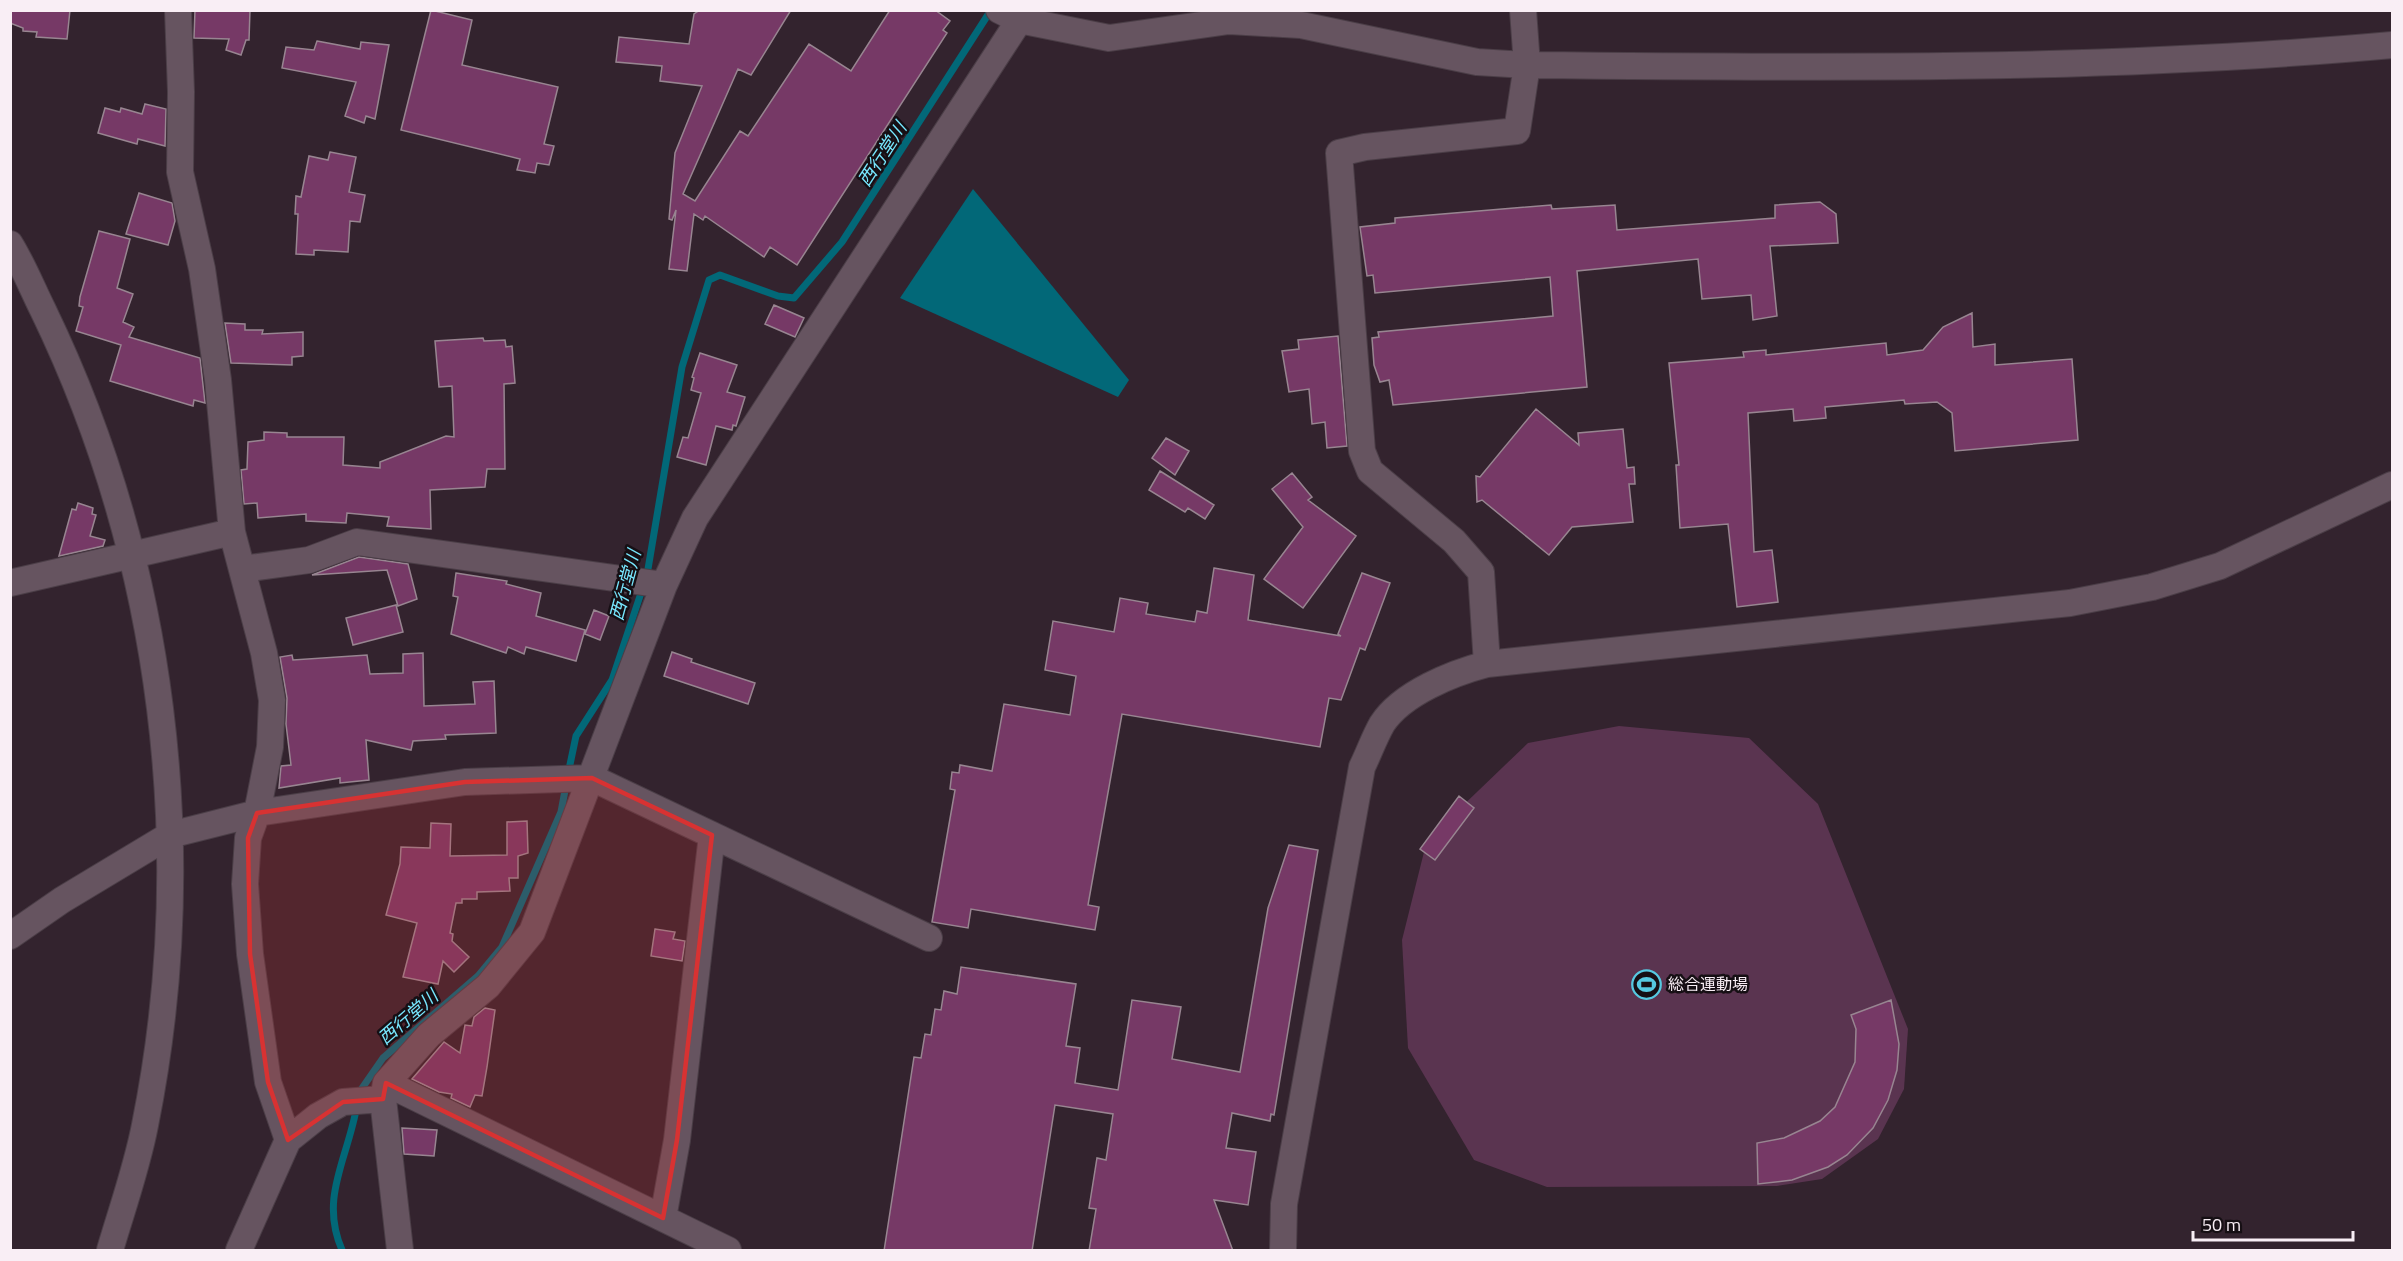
<svg xmlns="http://www.w3.org/2000/svg" width="2403" height="1261" font-family="'Titillium Web','Noto Sans JP',sans-serif">
  <rect width="100%" height="100%" fill="#33232e"/>
  <!-- green -->
  <path fill="#5a3450" d="M 1619,726 L 1749,738 L 1818,804 L 1908,1029 L 1904,1089 L 1878,1139 L 1822,1179 L 1777,1186 L 1547,1187 L 1474,1160 L 1408,1048 L 1402,940 L 1427,840 L 1528,743 Z"/>
  <!-- water -->
  <path fill="#026878" d="M 973,189 L 1129,380 L 1118,397 L 900,298 Z"/>
  <g fill="none" stroke-linecap="round" stroke-linejoin="round">
    <!-- stream -->
    <path stroke="#026878" stroke-width="7" d="M 568,774 L 576,736 L 612,680 L 647,575 L 682,367 L 709,280 L 720,275 L 778,296 L 794,298 L 842,242 L 991,10
      M 358,1094 L 383,1058 L 478,976 L 502,947 L 561,812 L 566,785
      M 342,1250 C 319,1197 348,1159 357,1105"/>
  </g>
  <!-- building -->
  <path fill="#763966" stroke="#988591" stroke-width="1.5" d="M 10,10 L 70,10 L 67,39 L 36,37 L 37,32 L 23,31 L 23,28 L 10,23 Z
    M 195,10 L 250,10 L 249,40 L 246,40 L 241,55 L 226,50 L 229,39 L 194,38 Z
    M 431,10 L 472,20 L 462,65 L 558,87 L 544,144 L 554,146 L 549,165 L 537,163 L 535,173 L 517,170 L 520,159 L 401,130 Z
    M 700,10 L 791,10 L 751,75 L 738,69 L 683,194 L 695,201 L 740,131 L 748,136 L 809,44 L 851,71 L 890,10 L 935,10 L 950,21 L 943,30 L 947,33 L 797,265 L 770,247 L 764,257 L 705,216 L 703,220 L 694,214 L 687,271 L 669,269 L 676,210 L 672,220 L 669,219 L 675,153 L 702,86 L 660,81 L 662,66 L 616,62 L 619,37 L 689,44 L 694,14 Z
    M 317,41 L 360,49 L 361,42 L 389,45 L 375,119 L 366,116 L 364,123 L 345,116 L 356,82 L 282,68 L 286,47 L 314,50 Z
    M 145,104 L 166,109 L 165,146 L 138,139 L 137,144 L 98,133 L 105,108 L 120,112 L 121,108 L 142,114 Z
    M 330,152 L 356,157 L 349,192 L 365,195 L 360,222 L 350,221 L 348,252 L 314,250 L 314,255 L 296,254 L 298,214 L 295,214 L 296,196 L 301,197 L 309,156 L 328,160 Z
    M 139,193 L 172,203 L 175,221 L 168,245 L 126,234 Z
    M 1820,202 L 1836,214 L 1838,243 L 1770,246 L 1777,316 L 1753,320 L 1751,295 L 1702,299 L 1698,259 L 1577,271 L 1587,387 L 1393,405 L 1389,380 L 1380,382 L 1374,365 L 1372,338 L 1379,337 L 1378,332 L 1553,316 L 1550,277 L 1375,293 L 1373,275 L 1367,276 L 1360,227 L 1395,223 L 1395,218 L 1551,205 L 1552,209 L 1615,205 L 1617,230 L 1775,218 L 1775,205 Z
    M 99,231 L 130,239 L 117,288 L 133,294 L 123,322 L 134,327 L 129,337 L 200,358 L 205,403 L 194,400 L 193,406 L 110,381 L 121,345 L 76,331 L 83,307 L 79,306 L 80,297 Z
    M 774,305 L 804,318 L 795,337 L 765,324 Z
    M 1972,313 L 1973,347 L 1995,344 L 1995,365 L 2072,359 L 2078,440 L 1955,451 L 1952,413 L 1937,402 L 1905,404 L 1904,400 L 1825,407 L 1826,418 L 1794,421 L 1793,409 L 1748,413 L 1754,552 L 1772,550 L 1778,602 L 1737,607 L 1728,524 L 1680,528 L 1676,465 L 1679,465 L 1669,363 L 1744,357 L 1743,352 L 1766,350 L 1766,355 L 1886,343 L 1887,355 L 1923,350 L 1943,327 Z
    M 225,323 L 245,324 L 245,330 L 263,330 L 262,334 L 303,332 L 303,356 L 292,357 L 292,365 L 231,363 Z
    M 1338,336 L 1347,446 L 1327,448 L 1325,422 L 1312,424 L 1309,389 L 1289,392 L 1282,351 L 1299,349 L 1298,340 Z
    M 483,338 L 484,341 L 505,340 L 506,347 L 512,346 L 515,383 L 504,384 L 505,469 L 487,469 L 485,487 L 430,490 L 431,529 L 387,526 L 389,517 L 347,513 L 346,523 L 306,521 L 306,514 L 258,518 L 257,503 L 244,504 L 241,470 L 247,469 L 248,442 L 264,440 L 264,432 L 287,433 L 287,437 L 344,437 L 343,465 L 380,468 L 380,462 L 446,436 L 454,437 L 452,386 L 439,387 L 435,341 Z
    M 700,353 L 737,365 L 727,392 L 745,397 L 736,426 L 733,425 L 732,430 L 716,426 L 706,465 L 677,457 L 683,437 L 688,438 L 701,393 L 691,390 L 694,378 L 692,377 Z
    M 1536,409 L 1579,445 L 1578,433 L 1623,429 L 1627,468 L 1634,467 L 1635,484 L 1629,484 L 1633,522 L 1572,527 L 1549,555 L 1482,500 L 1477,502 L 1476,476 L 1480,477 Z
    M 1166,438 L 1189,451 L 1175,475 L 1152,458 Z
    M 1160,471 L 1214,505 L 1205,519 L 1188,508 L 1185,512 L 1149,490 Z
    M 1292,473 L 1312,497 L 1308,500 L 1356,536 L 1303,608 L 1264,579 L 1303,527 L 1272,489 Z
    M 78,503 L 93,508 L 92,514 L 96,515 L 90,536 L 105,540 L 103,546 L 59,556 L 72,509 L 76,510 Z
    M 359,557 L 408,564 L 417,599 L 398,606 L 387,570 L 312,575 Z
    M 1214,568 L 1254,575 L 1248,620 L 1341,636 L 1338,634 L 1362,573 L 1390,583 L 1365,650 L 1360,648 L 1341,700 L 1329,698 L 1320,747 L 1122,714 L 1088,905 L 1099,907 L 1095,930 L 971,909 L 968,928 L 932,922 L 955,790 L 950,789 L 952,772 L 959,773 L 960,765 L 992,771 L 1004,704 L 1070,715 L 1076,676 L 1045,670 L 1053,621 L 1114,632 L 1120,598 L 1148,603 L 1146,614 L 1195,622 L 1197,611 L 1207,613 Z
    M 456,573 L 507,581 L 506,584 L 541,593 L 536,616 L 585,630 L 576,661 L 526,647 L 524,654 L 508,647 L 506,653 L 451,634 L 458,597 L 453,596 Z
    M 396,605 L 403,632 L 353,645 L 346,618 Z
    M 594,610 L 609,616 L 600,640 L 585,634 Z
    M 672,652 L 692,659 L 691,662 L 755,683 L 748,704 L 664,676 Z
    M 423,653 L 424,706 L 475,704 L 473,682 L 494,681 L 496,733 L 445,735 L 446,739 L 413,741 L 411,750 L 366,740 L 369,780 L 340,783 L 340,778 L 279,788 L 281,766 L 291,765 L 286,724 L 287,698 L 280,657 L 292,655 L 293,660 L 367,655 L 370,674 L 403,673 L 403,654 Z
    M 1459,796 L 1474,808 L 1435,860 L 1420,849 Z
    M 527,821 L 528,853 L 518,856 L 518,878 L 509,878 L 510,891 L 477,892 L 477,899 L 462,899 L 462,903 L 456,903 L 450,933 L 453,934 L 452,941 L 469,957 L 454,972 L 443,961 L 438,984 L 403,977 L 417,923 L 386,915 L 400,864 L 401,847 L 430,848 L 431,823 L 451,824 L 450,856 L 507,855 L 507,822 Z
    M 1289,845 L 1318,850 L 1274,1115 L 1271,1114 L 1270,1121 L 1232,1113 L 1226,1148 L 1256,1152 L 1248,1205 L 1214,1200 L 1233,1251 L 1089,1251 L 1096,1209 L 1089,1208 L 1097,1158 L 1106,1160 L 1113,1114 L 1055,1105 L 1032,1251 L 884,1251 L 914,1057 L 921,1058 L 925,1034 L 931,1035 L 935,1009 L 941,1010 L 944,991 L 957,994 L 961,967 L 1076,984 L 1066,1046 L 1080,1048 L 1075,1083 L 1118,1090 L 1132,1000 L 1181,1007 L 1172,1059 L 1240,1072 L 1268,908 Z
    M 655,929 L 675,932 L 673,939 L 685,941 L 682,961 L 651,956 Z
    M 1891,1000 L 1899,1044 L 1897,1070 L 1888,1100 L 1873,1128 L 1847,1155 L 1828,1167 L 1792,1180 L 1758,1184 L 1757,1143 L 1784,1138 L 1820,1121 L 1835,1107 L 1855,1062 L 1856,1029 L 1851,1015 Z
    M 485,1008 L 495,1010 L 487,1067 L 482,1096 L 475,1095 L 470,1107 L 451,1098 L 452,1094 L 439,1092 L 412,1079 L 444,1042 L 460,1053 L 465,1025 L 472,1026 L 474,1017 Z
    M 402,1128 L 437,1130 L 434,1156 L 404,1154 Z"/>
  <g fill="none" stroke-linecap="round" stroke-linejoin="round">
    <defs>
      <path id="minor" d="M 178,10 L 181,92 L 180,172 L 202,269 L 218,380 L 232,532 L 264,653 L 272,700 L 270,747 L 257,813 L 248,838 L 245,884 L 250,954 L 268,1082 L 288,1140
        M 999,10 L 1019,20 L 1109,38 L 1229,21 L 1301,25 L 1477,62 L 1527,65 C 1816,68 2104,71 2392,45
        M 10,244 C 23,265 32,288 43,310 C 164,560 200,851 145,1125 C 137,1167 122,1209 110,1250
        M 243,569 L 309,560 L 357,542 L 664,585
        M 10,583 L 232,532
        M 1487,664 L 1481,572 L 1454,541 L 1370,471 L 1362,451 L 1339,153 L 1365,147 L 1517,131 L 1527,65 L 1523,10
        M 10,936 L 62,900 L 170,835 L 257,813 L 465,782 L 592,778 L 929,938
        M 386,1083 L 728,1250
        M 663,1218 L 677,1140 L 712,835
        M 239,1250 L 288,1140 L 318,1116 L 343,1102 L 383,1099
        M 400,1250 L 383,1099 L 386,1083 L 429,1035 L 488,986 L 532,932 L 664,585 L 695,518 L 1026,10
        M 1283,1250 L 1284,1204 L 1362,767 C 1369,753 1374,738 1382,724 C 1402,693 1453,673 1487,664 L 2070,603 L 2152,587 L 2220,566 L 2392,485"/>
    </defs>
    <!-- minor casing -->
    <use href="#minor" stroke="#4b3e47" stroke-width="28"/>
    <!-- minor -->
    <use href="#minor" stroke="#665460" stroke-width="26"/>
  </g>
  <!-- marked area -->
  <path fill="#d83232" fill-opacity="0.2" stroke="#d83232" stroke-width="4.5" stroke-linejoin="round" d="M 592,778 L 712,835 L 677,1140 L 663,1218 L 386,1083 L 383,1099 L 343,1102 L 288,1140 L 268,1082 L 250,954 L 248,838 L 257,813 L 465,782 Z"/>
  <!-- icons -->
  <defs>
    <symbol id="stadium-ring" viewBox="-11 -11 22 22"><circle r="9.5" fill="#160f14" stroke="#56c9e1" stroke-width="1.5"/><path d="M0-5a6.5 5 0 1 0 0 10a6.5 5 0 1 0 0-10ZM-3.5-1.8h7v3.6h-7Z" fill="#56c9e1"/></symbol>
  </defs>
  <g fill-rule="evenodd">
    <use href="#stadium-ring" x="1630" y="968" width="33" height="33"/>
  </g>
  <g text-anchor="middle" dominant-baseline="central" stroke-width="5" stroke-linejoin="round" paint-order="stroke">
    <!-- poi labels -->
    <g font-size="16" fill="#f9eef5" stroke="#160f14" text-anchor="start">
      <text x="1668" y="984">総合運動場</text>
    </g>
    <!-- water labels -->
    <g font-size="18" font-style="italic" fill="#78e8ff" stroke="#160f14">
      <text transform="translate(882 154) rotate(-57)">西行堂川</text>
      <text transform="translate(625 585) rotate(-75)">西行堂川</text>
      <text transform="translate(408 1017) rotate(-41)">西行堂川</text>
    </g>
  </g>
  <!-- border -->
  <rect width="2403" height="1261" fill="none" stroke="#f9eef5" stroke-width="24"/>
  <!-- scale -->
  <path d="M2193 1231v9h160v-9" fill="none" stroke="#f9eef5" stroke-width="3"/>
  <text x="2202" y="1231" font-size="18" fill="#f9eef5" stroke="#160f14" stroke-width="4.5" paint-order="stroke">50 m</text>
</svg>
